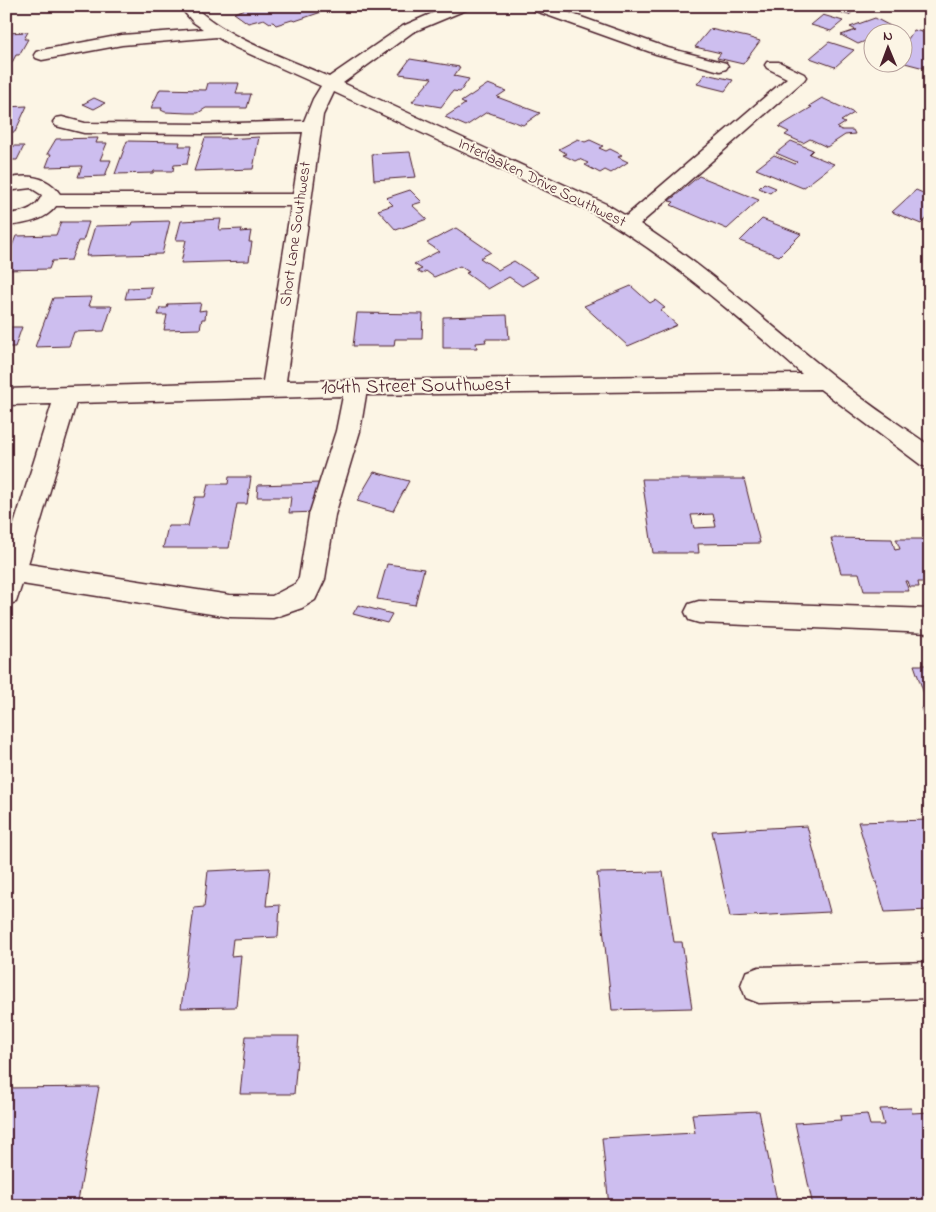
<svg xmlns="http://www.w3.org/2000/svg" width="936" height="1212" font-family="'Indie Flower',sans-serif">
  <rect width="100%" height="100%" fill="#fcf5e5"/>
  <filter id="ink" filterUnits="userSpaceOnUse"><feTurbulence type="fractalNoise" baseFrequency=".02" numOctaves="2"/><feDisplacementMap in="SourceGraphic" scale="10" xChannelSelector="R" yChannelSelector="G"/><feConvolveMatrix kernelMatrix="1 2 1 2 8 2 1 2 1" color-interpolation-filters="sRGB"/></filter>
  <g filter="url(#ink)">
    <!-- building -->
    <path fill="#cdbeef" stroke="#4a1f2b" fill-rule="evenodd" d="M 280,6 L 282,10 L 295,6 L 336,7 L 295,21 L 292,20 L 276,25 L 273,22 L 270,23 L 264,19 L 248,23 L 234,13 L 255,6 Z
      M 829,6 L 860,6 L 849,15 L 826,9 Z
      M 907,6 L 925,6 L 927,7 L 918,12 Z
      M 823,15 L 843,21 L 831,31 L 811,25 Z
      M 875,18 L 894,28 L 882,32 L 874,32 L 874,43 L 868,40 L 858,44 L 841,35 L 856,30 L 850,27 Z
      M 710,29 L 747,37 L 760,41 L 743,64 L 717,58 L 721,53 L 695,47 Z
      M 914,30 L 930,34 L 930,60 L 924,68 L 901,62 L 904,62 L 904,45 Z
      M 28,32 L 24,39 L 28,39 L 19,55 L 16,55 L 9,68 L 6,68 L 6,33 Z
      M 829,42 L 854,50 L 835,67 L 810,58 Z
      M 410,59 L 460,67 L 454,76 L 469,79 L 460,92 L 453,91 L 441,107 L 412,102 L 432,78 L 399,74 Z
      M 705,74 L 733,80 L 725,91 L 697,84 Z
      M 208,83 L 239,83 L 236,94 L 251,94 L 247,108 L 206,108 L 198,113 L 188,113 L 165,112 L 161,110 L 162,108 L 151,108 L 160,89 L 206,90 Z
      M 488,84 L 506,91 L 497,97 L 540,113 L 523,125 L 487,112 L 466,126 L 445,117 L 465,104 L 461,102 Z
      M 94,98 L 105,103 L 94,109 L 83,104 Z
      M 822,98 L 854,113 L 841,121 L 845,123 L 837,128 L 842,130 L 853,130 L 855,134 L 845,135 L 827,147 L 810,139 L 803,143 L 785,135 L 789,132 L 779,127 L 812,107 L 809,106 Z
      M 27,106 L 15,132 L 6,132 L 6,107 Z
      M 259,137 L 253,169 L 194,171 L 205,138 L 226,138 L 226,139 Z
      M 98,138 L 96,143 L 107,143 L 100,160 L 111,160 L 105,176 L 78,177 L 82,166 L 46,167 L 51,154 L 47,154 L 56,139 Z
      M 578,139 L 585,142 L 590,140 L 603,146 L 599,148 L 606,151 L 610,149 L 622,155 L 618,157 L 628,162 L 611,173 L 605,170 L 600,173 L 585,165 L 588,163 L 579,159 L 575,161 L 563,155 L 567,154 L 559,149 Z
      M 127,141 L 180,142 L 179,146 L 191,146 L 187,164 L 174,165 L 173,171 L 154,171 L 153,173 L 115,174 Z
      M 791,141 L 813,150 L 809,154 L 834,164 L 803,188 L 756,169 L 774,155 L 795,164 L 797,162 L 776,153 Z
      M 6,146 L 24,146 L 17,160 L 6,160 Z
      M 410,152 L 416,177 L 374,180 L 372,154 Z
      M 699,176 L 759,200 L 727,229 L 671,205 L 674,202 L 669,201 Z
      M 764,183 L 776,188 L 770,193 L 759,188 Z
      M 410,190 L 422,202 L 412,205 L 427,219 L 396,230 L 378,210 L 393,205 L 386,198 Z
      M 916,190 L 930,196 L 930,215 L 921,224 L 892,212 Z
      M 221,219 L 219,230 L 242,229 L 241,232 L 251,231 L 249,242 L 252,242 L 249,261 L 181,263 L 186,240 L 176,240 L 181,221 Z
      M 762,219 L 801,234 L 779,256 L 740,241 Z
      M 170,221 L 162,254 L 86,256 L 95,226 L 132,225 L 133,222 Z
      M 61,222 L 89,222 L 83,241 L 78,241 L 71,260 L 52,261 L 49,269 L 6,270 L 6,251 L 10,251 L 16,236 L 56,235 Z
      M 456,228 L 491,252 L 480,258 L 498,270 L 514,261 L 538,277 L 522,286 L 509,277 L 488,289 L 466,273 L 469,272 L 460,266 L 434,277 L 426,271 L 422,274 L 417,271 L 422,269 L 414,264 L 439,251 L 427,243 Z
      M 631,286 L 650,303 L 655,300 L 665,308 L 660,310 L 677,325 L 628,346 L 584,306 Z
      M 152,287 L 150,298 L 125,299 L 128,288 Z
      M 92,297 L 89,306 L 112,306 L 104,331 L 74,332 L 69,346 L 35,347 L 53,298 Z
      M 201,303 L 199,311 L 206,310 L 205,319 L 202,319 L 200,329 L 164,330 L 167,315 L 158,315 L 160,308 L 167,308 L 168,304 Z
      M 357,313 L 423,314 L 422,339 L 395,339 L 394,346 L 353,346 Z
      M 507,315 L 509,339 L 485,339 L 486,342 L 476,343 L 477,348 L 443,348 L 443,317 Z
      M 6,327 L 22,327 L 15,347 L 6,347 Z
      M 374,472 L 409,481 L 393,511 L 357,501 Z
      M 229,477 L 251,477 L 247,504 L 237,504 L 229,548 L 163,548 L 168,526 L 188,526 L 195,497 L 205,497 L 208,484 L 228,484 Z
      M 642,479 L 744,479 L 760,543 L 698,544 L 699,553 L 653,553 ZM 713,514 L 716,527 L 694,528 L 691,515 Z
      M 319,483 L 316,512 L 289,513 L 291,497 L 257,497 L 258,485 Z
      M 831,538 L 892,539 L 895,550 L 900,549 L 896,539 L 930,539 L 930,582 L 918,582 L 919,587 L 910,587 L 908,581 L 905,581 L 909,591 L 864,591 L 859,573 L 841,573 Z
      M 387,564 L 424,569 L 415,605 L 377,599 Z
      M 358,605 L 392,614 L 387,623 L 353,614 Z
      M 914,665 L 930,665 L 930,733 L 921,708 L 929,708 Z
      M 928,820 L 930,825 L 930,910 L 885,912 L 858,822 Z
      M 807,826 L 830,912 L 730,917 L 712,831 Z
      M 270,868 L 266,906 L 280,905 L 278,937 L 233,939 L 231,956 L 241,955 L 236,1007 L 181,1008 L 194,908 L 204,907 L 208,871 Z
      M 663,872 L 674,942 L 682,942 L 692,1008 L 612,1010 L 597,873 Z
      M 246,1036 L 299,1036 L 294,1094 L 240,1094 Z
      M 99,1087 L 77,1206 L 6,1206 L 6,1088 Z
      M 911,1108 L 912,1113 L 930,1112 L 930,1206 L 813,1206 L 795,1123 L 841,1120 L 840,1116 L 867,1114 L 870,1125 L 884,1125 L 880,1109 Z
      M 759,1111 L 778,1206 L 609,1206 L 602,1138 L 695,1133 L 692,1114 Z"/>
    <g fill="none" stroke-linecap="round" stroke-linejoin="round">
      <defs>
        <path id="minor" d="M 179,6 L 194,6 C 225,38 289,59 329,77 L 403,26 L 449,6 L 470,6 L 468,9 L 413,32 L 343,83 L 606,204 L 626,216 L 787,78 L 767,68 L 765,65 L 767,62 L 779,62 L 804,74 L 806,77 L 804,80 L 640,224 C 714,272 777,332 846,386 C 873,408 902,426 930,446 L 930,468 L 921,465 L 820,389 L 366,395 L 360,431 L 335,515 L 325,579 L 315,600 L 302,608 L 273,618 L 230,617 L 22,584 L 16,602 L 6,605 L 6,550 L 52,404 L 6,405 L 6,389 L 263,381 L 291,206 L 56,206 C 45,221 24,224 6,226 L 6,214 C 21,213 36,210 42,195 L 31,188 L 6,191 L 6,179 C 27,174 47,175 60,194 L 293,194 L 303,132 L 203,134 L 84,133 L 56,126 L 53,122 L 56,118 L 62,117 L 85,123 L 203,124 L 304,121 L 313,99 L 321,86 L 232,46 L 217,37 L 122,45 L 42,60 L 36,58 L 34,55 L 36,52 L 42,50 L 122,35 L 203,29 L 193,22 ZM 334,92 L 592,212 C 669,257 736,315 802,374 L 286,381 L 323,115 ZM 343,396 L 336,431 L 309,515 L 299,578 L 295,584 L 272,596 L 230,595 L 28,564 L 76,403 Z
          M 528,6 L 550,6 L 668,48 L 726,63 L 728,66 L 726,69 L 720,71 L 656,54 L 530,9 Z
          M 699,601 L 930,609 L 930,633 L 699,623 L 689,620 L 685,612 L 689,604 Z
          M 930,962 L 930,998 L 759,1003 L 746,998 L 741,985 L 746,972 L 759,967 Z"/>
      </defs>
      <!-- minor casing -->
      <use href="#minor" stroke="#4a1f2b" stroke-width="3"/>
      <!-- minor -->
      <use href="#minor" fill="#fcf5e5" fill-rule="evenodd"/>
    </g>
  </g>
  <g text-anchor="middle" dominant-baseline="central" stroke-width="4" stroke-linejoin="round" paint-order="stroke">
    <!-- far-street labels -->
    <g font-size="16" fill="#4a1f2b" stroke="#fcf5e5">
      <text transform="translate(542 183) rotate(26)">Interlaaken Drive Southwest</text>
      <text transform="translate(296 234) rotate(-82)">Short Lane Southwest</text>
    </g>
    <!-- street labels -->
    <g font-size="20" fill="#4a1f2b" stroke="#fcf5e5">
      <text transform="translate(416 387) rotate(-1)">104th Street Southwest</text>
    </g>
  </g>
  <!-- margin -->
  <rect width="936" height="1212" fill="none" stroke="#fcf5e5" stroke-width="25"/>
  <rect x="12" y="12" width="911" height="1187" fill="none" stroke="#4a1f2b" stroke-width="2" filter="url(#ink)"/>
  <!-- north arrow -->
  <g transform="translate(888 48) rotate(359)"><circle r="24" fill="#fcf5e5" stroke="#b59f9b"/>
  <path d="M0-4L9 19L0 12L-9 19Z" fill="#4a1f2b"/>
  <text y="-8" font-size="14" font-weight="bold" text-anchor="middle" fill="#4a1f2b">N</text>
  </g>
</svg>
